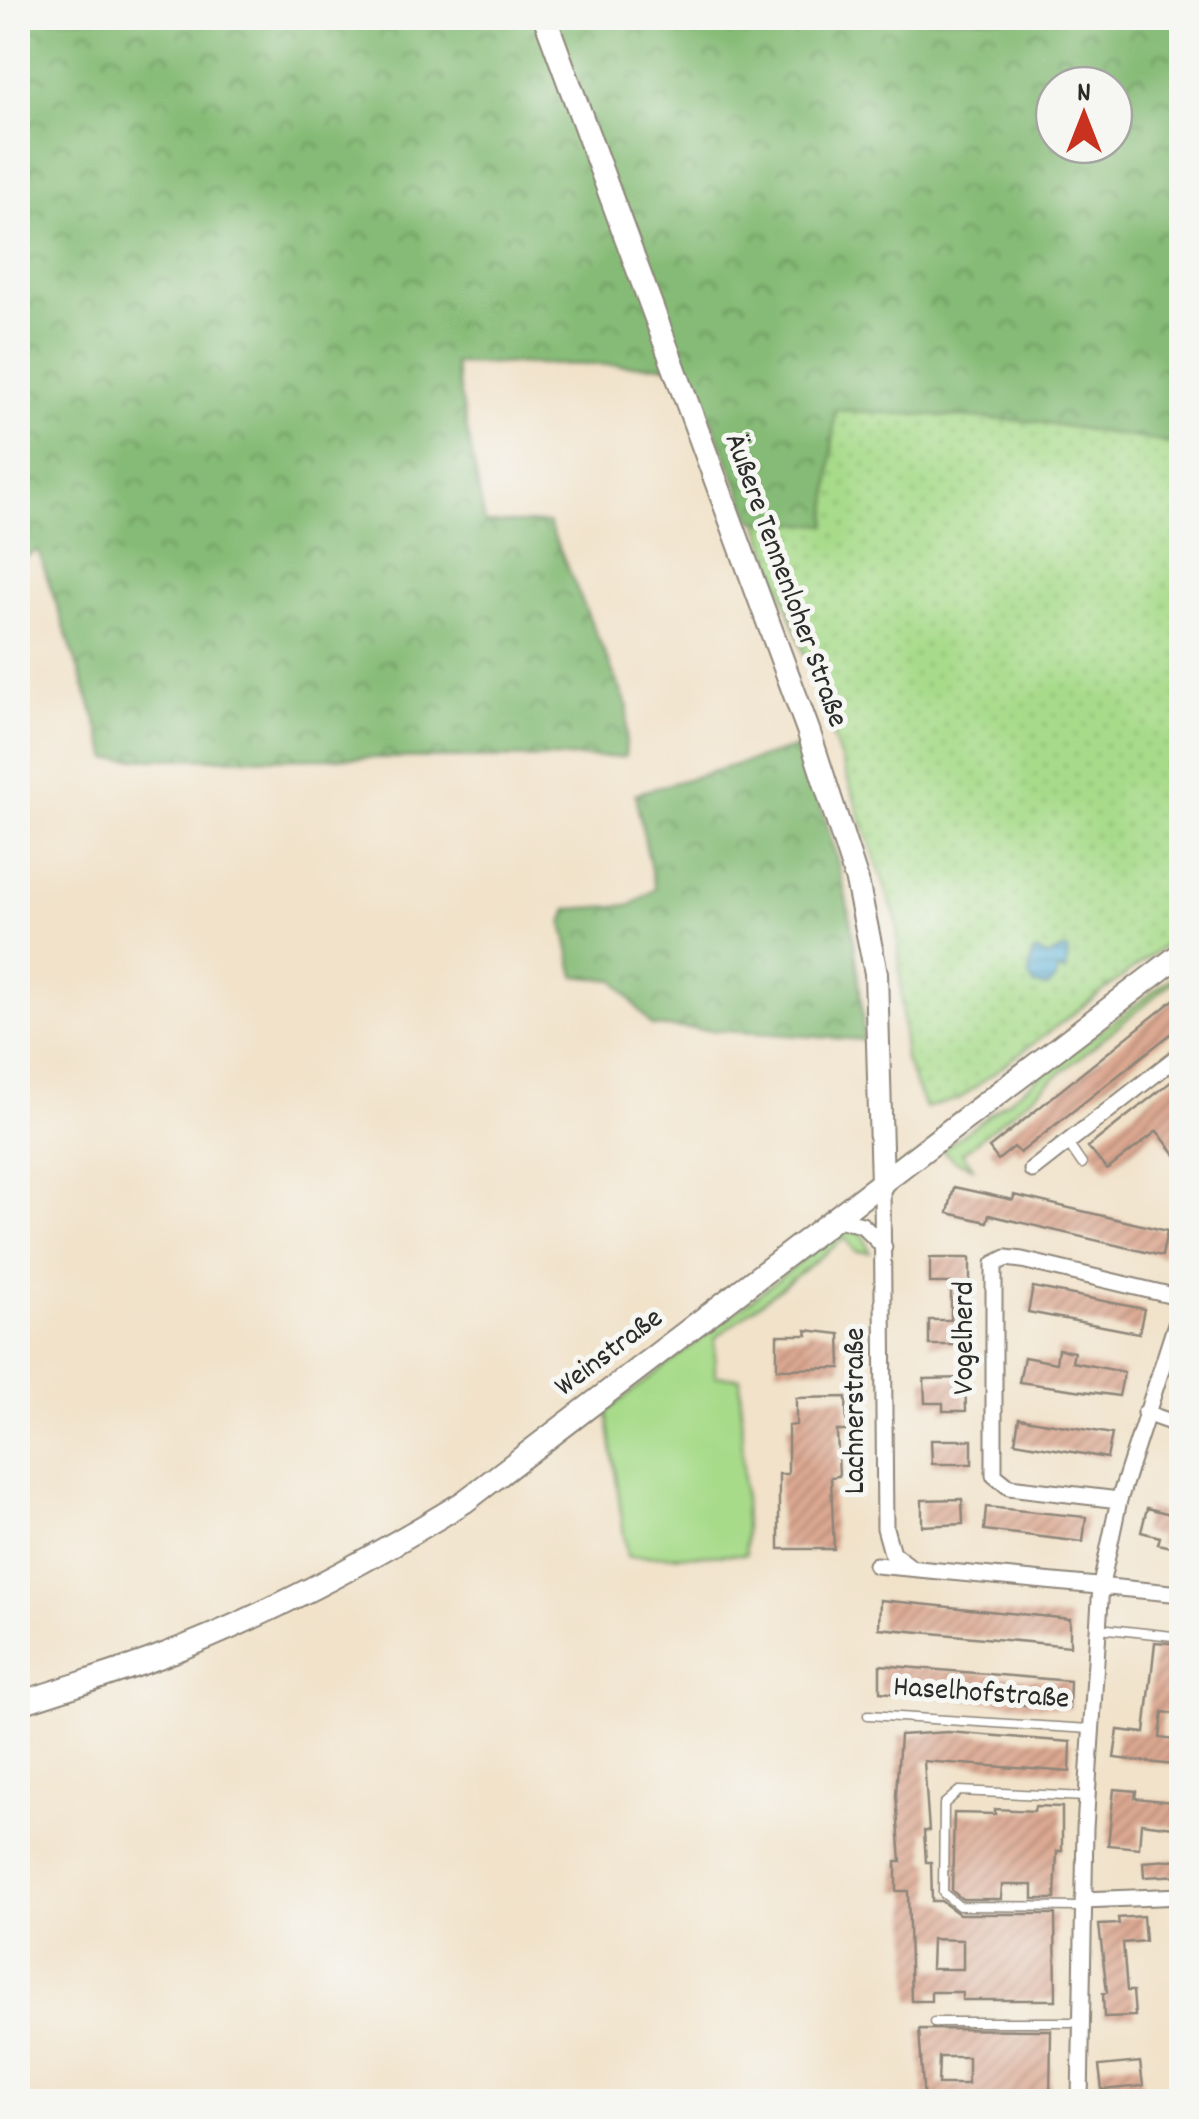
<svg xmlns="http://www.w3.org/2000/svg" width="1199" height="2119" font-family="Dekko,sans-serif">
  <defs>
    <pattern id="forest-crowns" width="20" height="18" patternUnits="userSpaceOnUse" patternTransform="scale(2.5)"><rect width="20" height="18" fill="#85bb76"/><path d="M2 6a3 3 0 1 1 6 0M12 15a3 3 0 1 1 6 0" fill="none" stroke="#6d9861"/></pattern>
    <pattern id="garden-dots" width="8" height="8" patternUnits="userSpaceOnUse" patternTransform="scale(2.5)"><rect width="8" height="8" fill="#a7db8a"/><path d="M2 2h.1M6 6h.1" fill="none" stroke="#90bc77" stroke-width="1.8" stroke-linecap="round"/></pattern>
    <pattern id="water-rules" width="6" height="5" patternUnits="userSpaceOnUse" patternTransform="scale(2.5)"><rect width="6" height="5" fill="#5db4da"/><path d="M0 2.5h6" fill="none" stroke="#4d93b1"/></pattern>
    <pattern id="building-hatch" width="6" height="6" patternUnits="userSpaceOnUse" patternTransform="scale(2.5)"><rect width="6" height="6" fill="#dca891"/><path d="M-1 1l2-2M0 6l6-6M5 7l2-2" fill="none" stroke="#b38977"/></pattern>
  </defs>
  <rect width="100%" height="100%" fill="#f6f6f2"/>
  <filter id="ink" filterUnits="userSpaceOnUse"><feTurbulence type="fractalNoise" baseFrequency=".01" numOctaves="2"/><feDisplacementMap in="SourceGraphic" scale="20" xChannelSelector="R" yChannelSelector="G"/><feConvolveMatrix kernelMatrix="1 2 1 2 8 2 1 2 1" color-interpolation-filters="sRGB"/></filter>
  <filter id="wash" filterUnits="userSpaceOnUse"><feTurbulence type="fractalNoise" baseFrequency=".0048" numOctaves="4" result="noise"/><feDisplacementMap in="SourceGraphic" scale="40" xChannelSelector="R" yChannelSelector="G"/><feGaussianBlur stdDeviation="2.25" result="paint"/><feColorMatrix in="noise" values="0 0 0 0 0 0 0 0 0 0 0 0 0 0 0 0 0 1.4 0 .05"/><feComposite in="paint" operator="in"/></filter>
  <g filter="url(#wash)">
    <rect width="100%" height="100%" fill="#f1e2c9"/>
    <!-- grass -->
    <path fill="#a7db8a" stroke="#69835a" stroke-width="2.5" d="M 1181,971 L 1181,975 L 962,1153 L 973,1167 L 955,1161 L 942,1150 Z
      M 842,1230 L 863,1234 L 870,1252 L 855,1251 L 845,1238 L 715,1338 L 715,1376 L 740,1378 L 746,1554 L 627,1557 L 607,1411 Z"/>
    <!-- forest -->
    <path fill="url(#forest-crowns)" stroke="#587350" stroke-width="2.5" fill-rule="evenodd" d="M 18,18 L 1181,18 L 1181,445 L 1039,422 L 835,410 L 827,526 L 758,521 L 752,520 L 690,366 L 454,363 L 485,523 L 548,523 L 628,707 L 625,757 L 109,759 L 38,550 L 18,562 ZM 1054,85 L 1114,85 L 1114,145 L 1054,145 Z
      M 798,747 C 840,842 858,937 864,1040 L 652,1026 L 615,980 L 575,976 L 563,923 L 568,909 L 631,905 L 655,889 L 635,794 Z"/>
    <!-- garden -->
    <path fill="url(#garden-dots)" stroke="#69835a" stroke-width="2.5" d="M 835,410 L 1039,422 L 1181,445 L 1181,933 L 959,1099 L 925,1108 L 905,1060 L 897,921 L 758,521 L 827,525 Z"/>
    <!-- water -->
    <path fill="url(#water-rules)" stroke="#447082" stroke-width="2.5" d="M 1063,950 L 1068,951 L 1066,972 L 1057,970 L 1056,979 L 1048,987 L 1034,985 L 1029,976 L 1032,954 L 1037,951 L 1048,957 Z"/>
    <g id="blocks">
      <!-- building -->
      <path fill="url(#building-hatch)" fill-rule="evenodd" d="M 1182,993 L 1182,1025 L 1020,1153 L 1014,1147 L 998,1160 L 989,1148 Z
        M 1182,1073 L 1182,1163 L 1157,1131 L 1107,1170 L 1088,1147 Z
        M 954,1187 L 1013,1200 L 1014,1195 L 1167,1231 L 1162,1256 L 989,1215 L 987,1222 L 948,1213 Z
        M 930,1258 L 970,1258 L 970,1345 L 929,1345 L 929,1320 L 951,1320 L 951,1283 L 930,1283 Z
        M 1033,1287 L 1144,1309 L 1139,1333 L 1028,1312 Z
        M 806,1330 L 840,1334 L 841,1368 L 777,1369 L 777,1335 L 807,1335 Z
        M 1058,1349 L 1074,1352 L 1072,1362 L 1124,1372 L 1119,1396 L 1019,1382 L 1024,1357 L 1056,1363 Z
        M 965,1378 L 966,1411 L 943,1411 L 943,1403 L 925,1403 L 924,1379 Z
        M 846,1397 L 847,1431 L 837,1431 L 839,1476 L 831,1477 L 834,1549 L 779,1549 L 779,1474 L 788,1474 L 788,1426 L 796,1425 L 796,1398 Z
        M 1019,1418 L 1112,1434 L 1107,1458 L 1015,1442 Z
        M 931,1440 L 972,1440 L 972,1464 L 932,1464 Z
        M 962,1499 L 963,1524 L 922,1526 L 922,1500 Z
        M 986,1507 L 1086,1517 L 1083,1542 L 984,1530 Z
        M 1147,1508 L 1182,1517 L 1178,1549 L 1158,1544 L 1160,1537 L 1141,1532 Z
        M 880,1600 L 1070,1619 L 1070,1646 L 879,1628 Z
        M 1155,1642 L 1182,1644 L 1182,1715 L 1163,1712 L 1160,1738 L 1182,1741 L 1182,1766 L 1114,1758 L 1118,1730 L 1145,1733 Z
        M 880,1665 L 1070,1681 L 1069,1709 L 880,1692 Z
        M 948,1732 L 1071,1742 L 1070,1772 L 924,1761 L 929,1831 L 924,1831 L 926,1862 L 931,1862 L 932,1901 L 941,1901 L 959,1914 L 1055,1914 L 1056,2000 L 962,2000 L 962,1992 L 931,1992 L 931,2001 L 911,2001 L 908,1891 L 896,1891 L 896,1862 L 901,1862 L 896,1795 L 900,1735 ZM 932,1939 L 963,1940 L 963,1969 L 931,1969 Z
        M 1114,1789 L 1136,1791 L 1135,1798 L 1182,1803 L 1182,1828 L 1141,1823 L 1139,1848 L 1108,1845 Z
        M 1035,1806 L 1062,1807 L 1062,1851 L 1057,1851 L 1055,1899 L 1033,1899 L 1033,1885 L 1002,1885 L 1001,1899 L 962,1899 L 952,1891 L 954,1813 L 995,1814 L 995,1809 L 1034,1811 Z
        M 1182,1859 L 1182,1875 L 1144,1877 L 1143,1862 Z
        M 1143,1916 L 1145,1941 L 1123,1943 L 1127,1991 L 1133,1991 L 1135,2016 L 1104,2017 L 1103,1993 L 1107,1992 L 1099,1925 L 1119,1924 L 1118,1918 Z
        M 919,2029 L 1051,2030 L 1050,2102 L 924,2102 ZM 939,2057 L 968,2057 L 968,2084 L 938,2084 Z
        M 1140,2062 L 1143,2086 L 1102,2090 L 1099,2066 Z"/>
    </g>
  </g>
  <g filter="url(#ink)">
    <use href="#blocks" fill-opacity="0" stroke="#8e867a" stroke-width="2.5"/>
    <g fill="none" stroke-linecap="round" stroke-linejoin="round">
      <defs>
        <path id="lane" d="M 1067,1142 L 1082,1164
          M 1099,1628 L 1182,1637
          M 868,1715 L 1090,1729
          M 1083,1907 L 959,1906 L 943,1893 L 944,1804 L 959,1791 L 1086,1797
          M 934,2022 L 1081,2022"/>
        <path id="street" d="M 1032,1170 L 1182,1053
          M 882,1184 L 885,1528 L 892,1553 L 908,1565
          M 837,1219 L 862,1225 L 884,1247
          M 1145,1413 L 1182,1426
          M 1119,1500 L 1009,1487 L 994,1475 L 994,1264 L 1006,1258 L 1022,1260 L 1182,1298
          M 876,1565 L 1182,1594
          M 1083,1900 L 1182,1896
          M 1080,2102 L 1085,1828 L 1101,1585 L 1119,1500 L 1182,1305"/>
        <path id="secondary" d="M 545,18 L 808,730 L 857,881 L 876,973 L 882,1184
          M 18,1704 C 64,1688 111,1675 156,1658 C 265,1617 365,1563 464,1502 L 1182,953"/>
      </defs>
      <!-- lane casing -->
      <use href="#lane" stroke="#8e867a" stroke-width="11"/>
      <!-- street casing -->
      <use href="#street" stroke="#8e867a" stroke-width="19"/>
      <!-- secondary casing -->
      <use href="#secondary" stroke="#8e867a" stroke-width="26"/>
      <!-- lane -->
      <use href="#lane" stroke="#fff" stroke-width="8"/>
      <!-- street -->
      <use href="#street" stroke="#fff" stroke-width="15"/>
      <!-- secondary -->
      <use href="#secondary" stroke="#fff" stroke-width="22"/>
    </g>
  </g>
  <g text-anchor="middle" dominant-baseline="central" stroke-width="10" stroke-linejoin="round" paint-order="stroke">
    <!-- street labels -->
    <g font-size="30" fill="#2b2b2b" stroke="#f6f6f2">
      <text transform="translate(784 581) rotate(70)">Äußere Tennenloher Straße</text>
      <text transform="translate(966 1338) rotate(-90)">Vogelherd</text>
      <text transform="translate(610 1354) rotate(-37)">Weinstraße</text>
      <text transform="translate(857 1411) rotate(-90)">Lachnerstraße</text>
      <text transform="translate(981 1695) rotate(4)">Haselhofstraße</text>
    </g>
  </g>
  <!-- margin -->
  <rect width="1199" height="2119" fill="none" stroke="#f6f6f2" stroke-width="60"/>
  <!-- north arrow -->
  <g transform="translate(1084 115)"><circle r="48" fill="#f6f6f2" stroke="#a5a5a2" stroke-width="2.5"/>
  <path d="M0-8L18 38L0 25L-18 38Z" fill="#c8321e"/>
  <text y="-15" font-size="28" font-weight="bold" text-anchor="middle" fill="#2b2b2b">N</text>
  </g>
</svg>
